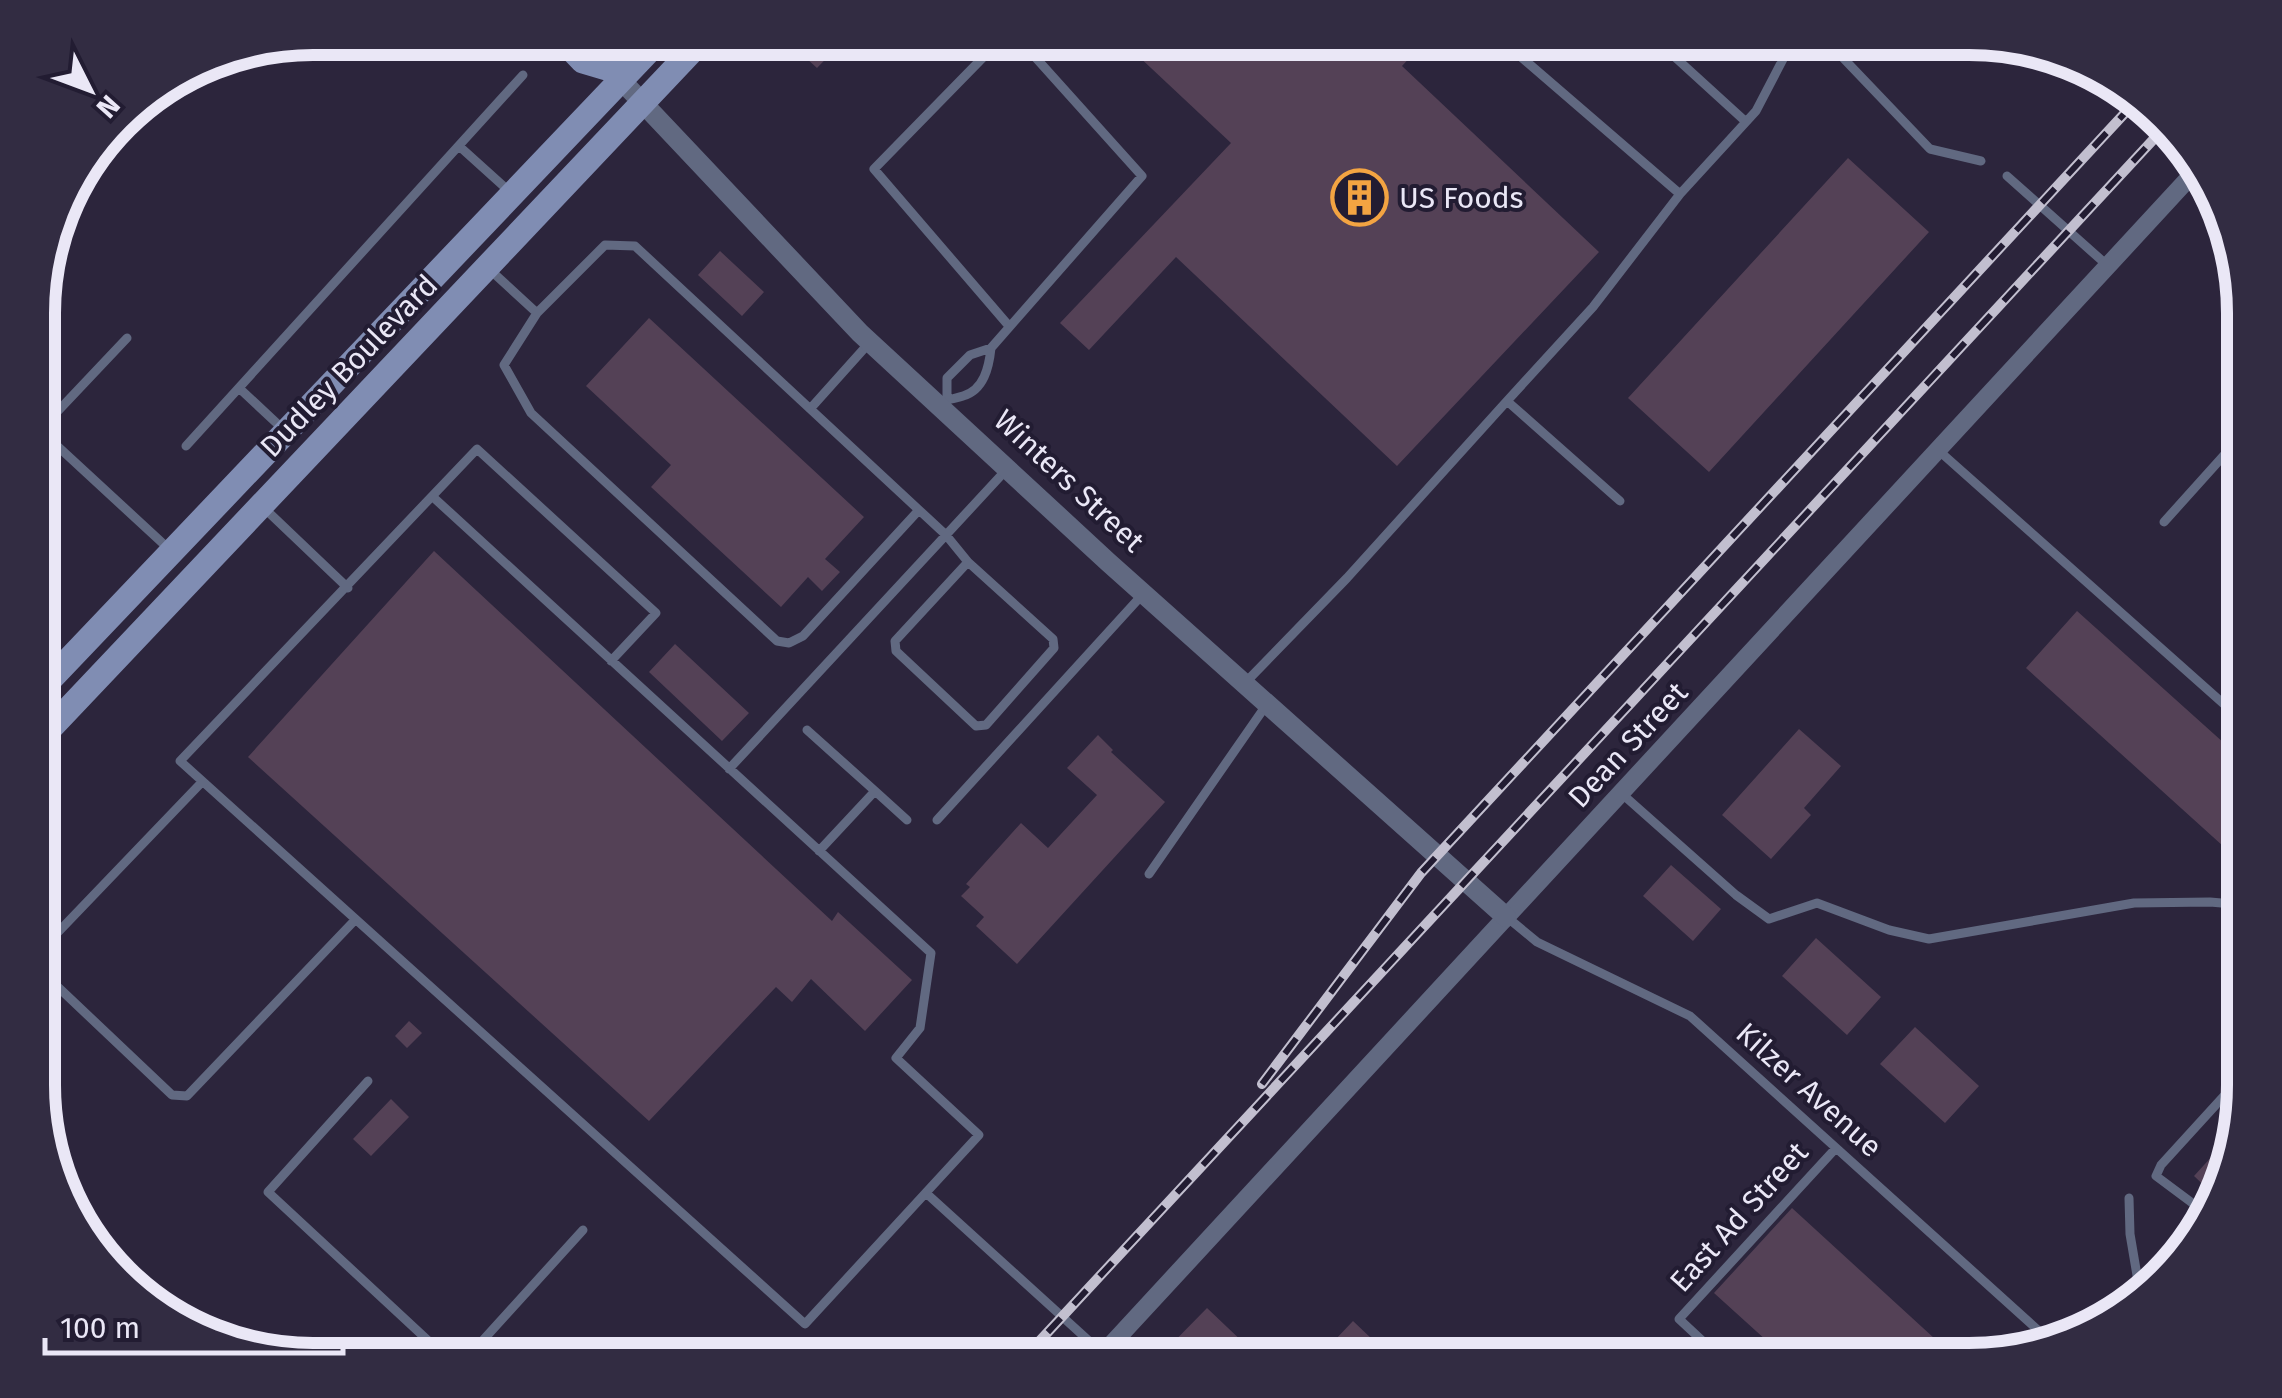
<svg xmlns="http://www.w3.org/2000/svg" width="2282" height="1398" font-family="'Fira Sans',sans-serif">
  <rect width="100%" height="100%" fill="#2c253c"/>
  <!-- building -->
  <path fill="#544156" d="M 784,38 L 846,38 L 817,68 Z
    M 1119,38 L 1428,38 L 1402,66 L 1599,252 L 1397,466 L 1176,257 L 1089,350 L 1060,323 L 1231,143 Z
    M 1848,158 L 1929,232 L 1709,472 L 1628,398 Z
    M 720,251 L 764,292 L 742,316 L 698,275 Z
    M 649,318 L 864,517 L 825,559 L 840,572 L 822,591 L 808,577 L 781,607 L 651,487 L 671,465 L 586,386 Z
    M 434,551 L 832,921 L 838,912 L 912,980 L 865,1031 L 811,979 L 792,1002 L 776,987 L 649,1121 L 248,757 Z
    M 2077,611 L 2244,761 L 2244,865 L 2026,668 Z
    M 675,644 L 749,713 L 722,741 L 649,672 Z
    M 1799,729 L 1841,766 L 1804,808 L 1811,815 L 1771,859 L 1722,815 Z
    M 1098,735 L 1113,750 L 1111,752 L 1165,802 L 1017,964 L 976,926 L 984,917 L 961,896 L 970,887 L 966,884 L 1021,823 L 1048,848 L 1097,795 L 1067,768 Z
    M 1671,865 L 1721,909 L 1693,941 L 1643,896 Z
    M 1816,938 L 1881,997 L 1847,1035 L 1782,976 Z
    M 409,1021 L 422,1033 L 407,1048 L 395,1036 Z
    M 1915,1027 L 1979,1086 L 1945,1123 L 1880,1064 Z
    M 391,1099 L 409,1117 L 371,1156 L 353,1139 Z
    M 2234,1132 L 2213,1194 L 2194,1176 Z
    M 1792,1208 L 1958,1360 L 1788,1360 L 1714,1293 Z
    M 1207,1308 L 1247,1346 L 1234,1360 L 1156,1360 Z
    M 1353,1321 L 1394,1360 L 1316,1360 Z"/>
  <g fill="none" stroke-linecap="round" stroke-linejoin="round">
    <!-- service -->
    <path stroke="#616981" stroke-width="9" d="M 1002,38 L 874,169 L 1009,326
      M 1499,38 L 1680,194 L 1756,111 L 1794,38
      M 1654,38 L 1745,121
      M 1758,38 L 1782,60
      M 1824,38 L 1930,149 L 1981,161
      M 459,146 L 510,192
      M 2007,176 L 2108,266
      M 605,245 L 635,246 L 919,510 L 803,636 L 789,643 L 777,641 L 531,413 L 504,365 L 537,313 Z
      M 488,268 L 537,313
      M 239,388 L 284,430
      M 947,399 L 947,378 L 970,355 L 991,348
      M 1507,401 L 1593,307 L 1680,194
      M 940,407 C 948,397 952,400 963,396 C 984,390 989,367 991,348 L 1142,176 L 1018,38
      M 810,409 L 870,342
      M 40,430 L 170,550
      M 40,430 L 127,338
      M 186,446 L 523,75
      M 1938,450 L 2244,722
      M 433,497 L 931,953 L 920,1028 L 896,1058 L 979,1135 L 805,1324 L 180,761 L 477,449 L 656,613 L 611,661
      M 40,503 L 52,480
      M 263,507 L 348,588
      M 919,510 L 946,535 L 1007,469
      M 2164,522 L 2244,433
      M 1246,682 L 1347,578 L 1507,401 L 1620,501
      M 807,730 L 875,791 L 819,851
      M 729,769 L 946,535 L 968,562 L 1053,639 L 1054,648 L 986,725 L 976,726 L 896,651 L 895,641 L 968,562
      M 875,791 L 907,820
      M 1621,793 L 1736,895 L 1769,919 L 1817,903 L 1889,930 L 1929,939 L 2134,903 L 2210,902 L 2244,905
      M 937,820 L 1143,594
      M 1149,874 L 1267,704
      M 1508,918 L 1537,942 L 1690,1016 L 2050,1341
      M 40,951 L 202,782
      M 40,970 L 172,1095 L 187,1096 L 355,920
      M 368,1081 L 268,1192 L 449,1360
      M 926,1193 L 1110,1360
      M 2129,1198 L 2130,1234 L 2140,1293
      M 2207,1214 L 2156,1176 L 2161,1165 L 2244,1074
      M 465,1360 L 583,1230
      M 1723,1360 L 1679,1319 L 1836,1148"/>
    <!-- minor -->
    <path stroke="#616981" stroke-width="18" d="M 1097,1360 L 2200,166"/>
    <!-- tertiary -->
    <path stroke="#616981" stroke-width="20" d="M 621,80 L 860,333 L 1108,562 L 1506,917"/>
    <!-- secondary -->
    <path stroke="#808db3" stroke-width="25" d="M 561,38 L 583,61 L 610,69 L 621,80
      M 607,38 L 610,69
      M 40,690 L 661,38
      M 40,739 L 704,38"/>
    <defs>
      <path id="rail" d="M 1262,1084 L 1421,873 L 2137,100
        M 1022,1360 L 2164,128"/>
    </defs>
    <!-- rail casing -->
    <use href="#rail" stroke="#c2bfcf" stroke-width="10"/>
    <!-- rail -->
    <use href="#rail" stroke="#221c32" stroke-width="6" stroke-dasharray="19" stroke-linecap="butt"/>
  </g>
  <!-- icons -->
  <defs>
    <symbol id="building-ring" viewBox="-11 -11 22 22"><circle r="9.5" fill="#221c32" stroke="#f3a442" stroke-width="1.5"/><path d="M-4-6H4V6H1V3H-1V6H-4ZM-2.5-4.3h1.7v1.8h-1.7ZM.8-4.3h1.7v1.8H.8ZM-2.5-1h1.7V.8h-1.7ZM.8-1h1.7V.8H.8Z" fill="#f3a442"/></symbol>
  </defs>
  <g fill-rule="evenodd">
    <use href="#building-ring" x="1328" y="166" width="63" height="63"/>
  </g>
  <g text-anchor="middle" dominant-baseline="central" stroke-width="8" stroke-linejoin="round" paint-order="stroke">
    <!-- poi labels -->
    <g font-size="30" fill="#eae7f6" stroke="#221c32" text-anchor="start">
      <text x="1399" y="198">US Foods</text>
    </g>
    <!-- street labels -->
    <g font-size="30" fill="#eae7f6" stroke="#221c32">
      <text transform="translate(349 366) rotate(-46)">Dudley Boulevard</text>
      <text transform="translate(1069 481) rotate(43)">Winters Street</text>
      <text transform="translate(1628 745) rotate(-47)">Dean Street</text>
      <text transform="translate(1809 1090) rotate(42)">Kilzer Avenue</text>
      <text transform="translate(1739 1217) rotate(-48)">East Ad Street</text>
    </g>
  </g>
  <!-- crop -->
  <path d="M0 0H2282V1398H0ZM313 55H1969A258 258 0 0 1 2227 313V1085A258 258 0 0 1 1969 1343H313A258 258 0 0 1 55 1085V313A258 258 0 0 1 313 55Z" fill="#322c42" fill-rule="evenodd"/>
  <path fill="none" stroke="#eae7f6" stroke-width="12" d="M313 55H1969A258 258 0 0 1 2227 313V1085A258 258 0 0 1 1969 1343H313A258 258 0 0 1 55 1085V313A258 258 0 0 1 313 55Z"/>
  <!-- north arrow -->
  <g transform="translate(90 90) rotate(132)" stroke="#221c32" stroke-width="8" paint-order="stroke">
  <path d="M0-8L18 38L0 25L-18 38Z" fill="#eae7f6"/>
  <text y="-15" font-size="28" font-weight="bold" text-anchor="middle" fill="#eae7f6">N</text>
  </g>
  <!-- scale -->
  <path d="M45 1338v15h298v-15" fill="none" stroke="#eae7f6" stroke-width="5"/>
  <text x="60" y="1338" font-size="30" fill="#eae7f6" stroke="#221c32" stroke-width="8" paint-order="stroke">100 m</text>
</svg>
